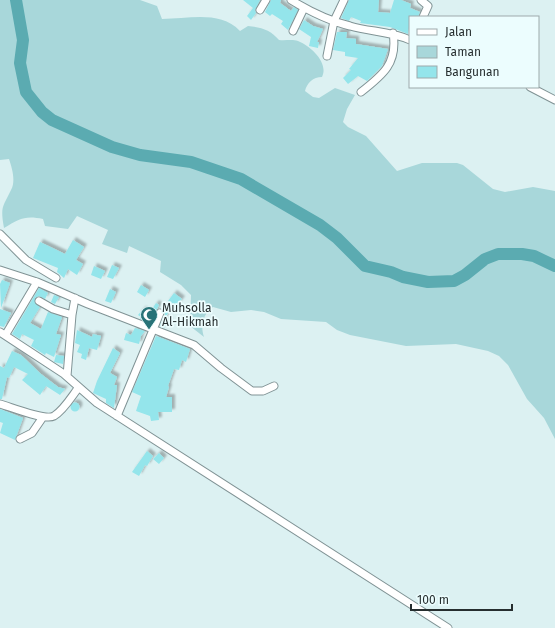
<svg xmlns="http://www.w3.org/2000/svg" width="555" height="628" font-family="'Fira Sans',sans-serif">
  <defs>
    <filter id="shadow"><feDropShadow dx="3" dy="-3" stdDeviation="1" flood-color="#0004"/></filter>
  </defs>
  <rect width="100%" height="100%" fill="#dcf1f2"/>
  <!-- green -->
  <path fill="#a8d7da" d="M 0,0 L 140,0 L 157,6 L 162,19 C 189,19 220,10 240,31 L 248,26 C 261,27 271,30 279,40 C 285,41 292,39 298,41 C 311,46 329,63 322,77 C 313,77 307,83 305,91 L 313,97 L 319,98 L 335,88 L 355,95 L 347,109 L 343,122 L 348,127 L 366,136 L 397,171 L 422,163 L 457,163 L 463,165 L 493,189 L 505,192 L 533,187 L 555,191 L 555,439 L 544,418 L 527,399 L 508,365 L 499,356 L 488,351 L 456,344 L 406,346 L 350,335 L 337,330 L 326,322 L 281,319 L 264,312 L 251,310 L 231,312 L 213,307 C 203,314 200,325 204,337 L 190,326 L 191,295 L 181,285 L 160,272 L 161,261 L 129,246 L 127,253 L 102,244 L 108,230 L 77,216 L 68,229 L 45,226 L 43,219 C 25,215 19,219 4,228 C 0,206 3,207 11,190 C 16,181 12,168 9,159 L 0,160 Z"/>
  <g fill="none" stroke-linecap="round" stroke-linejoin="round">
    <!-- river -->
    <path stroke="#5babb1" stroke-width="12" d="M 16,0 L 23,40 L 20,63 L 26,92 L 42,112 L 52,120 L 112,147 L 140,155 L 191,162 L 241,179 L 320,225 L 337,238 L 365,266 L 391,272 L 403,277 L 428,282 L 454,281 L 465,275 L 485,259 L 498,254 L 522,254 L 534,256 L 555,266"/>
  </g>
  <!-- building -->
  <path fill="#94e5eb" filter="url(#shadow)" d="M 243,0 L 260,0 L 255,10 L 256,13 L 251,20 L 247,16 L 253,8 Z
    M 271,0 L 281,0 L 280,3 L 291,11 L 294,7 L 298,10 L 288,30 L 281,24 L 283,21 L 272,14 L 270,16 L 265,12 Z
    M 349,0 L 379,0 L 378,12 L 390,13 L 394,0 L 401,0 L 411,4 L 410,8 L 420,12 L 418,17 L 410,17 L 408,34 L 390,27 L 360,23 L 361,21 L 351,17 L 349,21 L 341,18 Z
    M 304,20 L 313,26 L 323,29 L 317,42 L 319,42 L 318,48 L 309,46 L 311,37 L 299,29 Z
    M 337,32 L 347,32 L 346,38 L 356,39 L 356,44 L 388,49 L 382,66 L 367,81 L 358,76 L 348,84 L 343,78 L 351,70 L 349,69 L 358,58 L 345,56 L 345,52 L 333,50 Z
    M 73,240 L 84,247 L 76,260 L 83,264 L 77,275 L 68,269 L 64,278 L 57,272 L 58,268 L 33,258 L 40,242 L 65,254 Z
    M 112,265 L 119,268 L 113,279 L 107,277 Z
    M 94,266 L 105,271 L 101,279 L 91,275 Z
    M 2,280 L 10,283 L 1,308 L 0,284 Z
    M 141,285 L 149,290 L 145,297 L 137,292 Z
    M 39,288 L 48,293 L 45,299 L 39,296 L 35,298 L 35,303 L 40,307 L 30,323 L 41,329 L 48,312 L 62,317 L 56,334 L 61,335 L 54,357 L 46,353 L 45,355 L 31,346 L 34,340 L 22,334 L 20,339 L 12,334 Z
    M 110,289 L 116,292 L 111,303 L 105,301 Z
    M 174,293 L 182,299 L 177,305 L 174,303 L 165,318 L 169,321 L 164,328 L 160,326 L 165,315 L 164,310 L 168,301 Z
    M 54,295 L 59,297 L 55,304 L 51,302 Z
    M 156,303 L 159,305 L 150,323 L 140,319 L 141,317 L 138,315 L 143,309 L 149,314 Z
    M 0,309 L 11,313 L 4,327 L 0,326 Z
    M 135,328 L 145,331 L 141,336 L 139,344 L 124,340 L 126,333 L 131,335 Z
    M 77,330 L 92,337 L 93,334 L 101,336 L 97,350 L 89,348 L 86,360 L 81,358 L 82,354 L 77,352 L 80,345 L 75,343 Z
    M 156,336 L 190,349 L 186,362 L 182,360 L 179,370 L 174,369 L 168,386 L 169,387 L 166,397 L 172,397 L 172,412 L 158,412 L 159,420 L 151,421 L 150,416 L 136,411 L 141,396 L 132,392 Z
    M 113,348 L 120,353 L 110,373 L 117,377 L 114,385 L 117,385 L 114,408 L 106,403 L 106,399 L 93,393 L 97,381 Z
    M 12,351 L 21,355 L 41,374 L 58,387 L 65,389 L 60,395 L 46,386 L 40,395 L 22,380 L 28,374 L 14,367 L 9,378 L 7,377 L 2,399 L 0,399 L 0,366 L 4,368 Z
    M 56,355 L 64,356 L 63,364 L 54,362 Z
    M70.5 407a4.5 4.5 0 1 1 9 0a4.5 4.5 0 1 1-9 0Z
    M 0,409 L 23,418 L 15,440 L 0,433 L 3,423 L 0,422 Z
    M 147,451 L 153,456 L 147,466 L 145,465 L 139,476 L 132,472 Z
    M 159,453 L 164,458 L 159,464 L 153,459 Z"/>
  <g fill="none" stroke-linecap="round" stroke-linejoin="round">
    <defs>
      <path id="minor" d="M 291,0 C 309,11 329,21 350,26 C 370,32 390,31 410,40
        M 421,0 L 428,6 L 423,17
        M 260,10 L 266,0
        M 293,31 L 304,8
        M 327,56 L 334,21 L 344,0
        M 530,87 L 555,100
        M 361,92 C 383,75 398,63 393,33
        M 0,234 L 26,260 L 56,278
        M 0,270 L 37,282 L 88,304 L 194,345 L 221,368 L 252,391 L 263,391 L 274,386
        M 39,301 L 53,309 L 72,315 L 67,376
        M 72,315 L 75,298
        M 0,332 L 64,374 L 97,403 L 448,628
        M 6,334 L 37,282
        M 0,404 C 11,407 45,421 54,416 C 64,410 72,396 79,387
        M 117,416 L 160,313
        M 20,439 L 32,433 L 43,417"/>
    </defs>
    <!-- minor casing -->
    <use href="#minor" stroke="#809395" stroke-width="9"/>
    <!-- minor -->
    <use href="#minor" stroke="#fff" stroke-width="7"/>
  </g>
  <!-- icons -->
  <defs>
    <symbol id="mosque-pin" viewBox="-11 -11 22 30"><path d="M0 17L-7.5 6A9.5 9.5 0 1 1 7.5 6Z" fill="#297378" stroke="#ecfdfe"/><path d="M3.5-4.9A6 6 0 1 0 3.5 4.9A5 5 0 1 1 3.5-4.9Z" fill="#fff"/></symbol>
  </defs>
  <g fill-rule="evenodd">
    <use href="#mosque-pin" x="139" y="305" width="20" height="27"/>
  </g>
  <g text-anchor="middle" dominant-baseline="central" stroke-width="3.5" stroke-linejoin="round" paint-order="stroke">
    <!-- poi labels -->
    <g font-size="12" fill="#262e2f" stroke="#ecfdfe" text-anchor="start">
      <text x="162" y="308">Muhsolla<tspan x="162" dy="14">Al-Hikmah</tspan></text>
    </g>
  </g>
  <!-- legend -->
  <rect x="409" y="16" width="130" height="72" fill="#ecfdfe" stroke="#9daaab"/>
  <rect x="417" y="29" width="20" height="6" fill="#ffffff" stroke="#9daaab"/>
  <text x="445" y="36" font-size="12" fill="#262e2f">Jalan</text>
  <rect x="417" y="46" width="20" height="12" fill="#a8d7da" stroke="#9daaab"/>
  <text x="445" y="56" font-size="12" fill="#262e2f">Taman</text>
  <rect x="417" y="66" width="20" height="12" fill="#94e5eb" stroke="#9daaab"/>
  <text x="445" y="76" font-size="12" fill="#262e2f">Bangunan</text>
  <!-- scale -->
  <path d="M411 604v6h101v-6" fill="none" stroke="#262e2f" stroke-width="2"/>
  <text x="417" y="604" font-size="12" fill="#262e2f" stroke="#ecfdfe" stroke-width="3" paint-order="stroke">100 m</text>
</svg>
